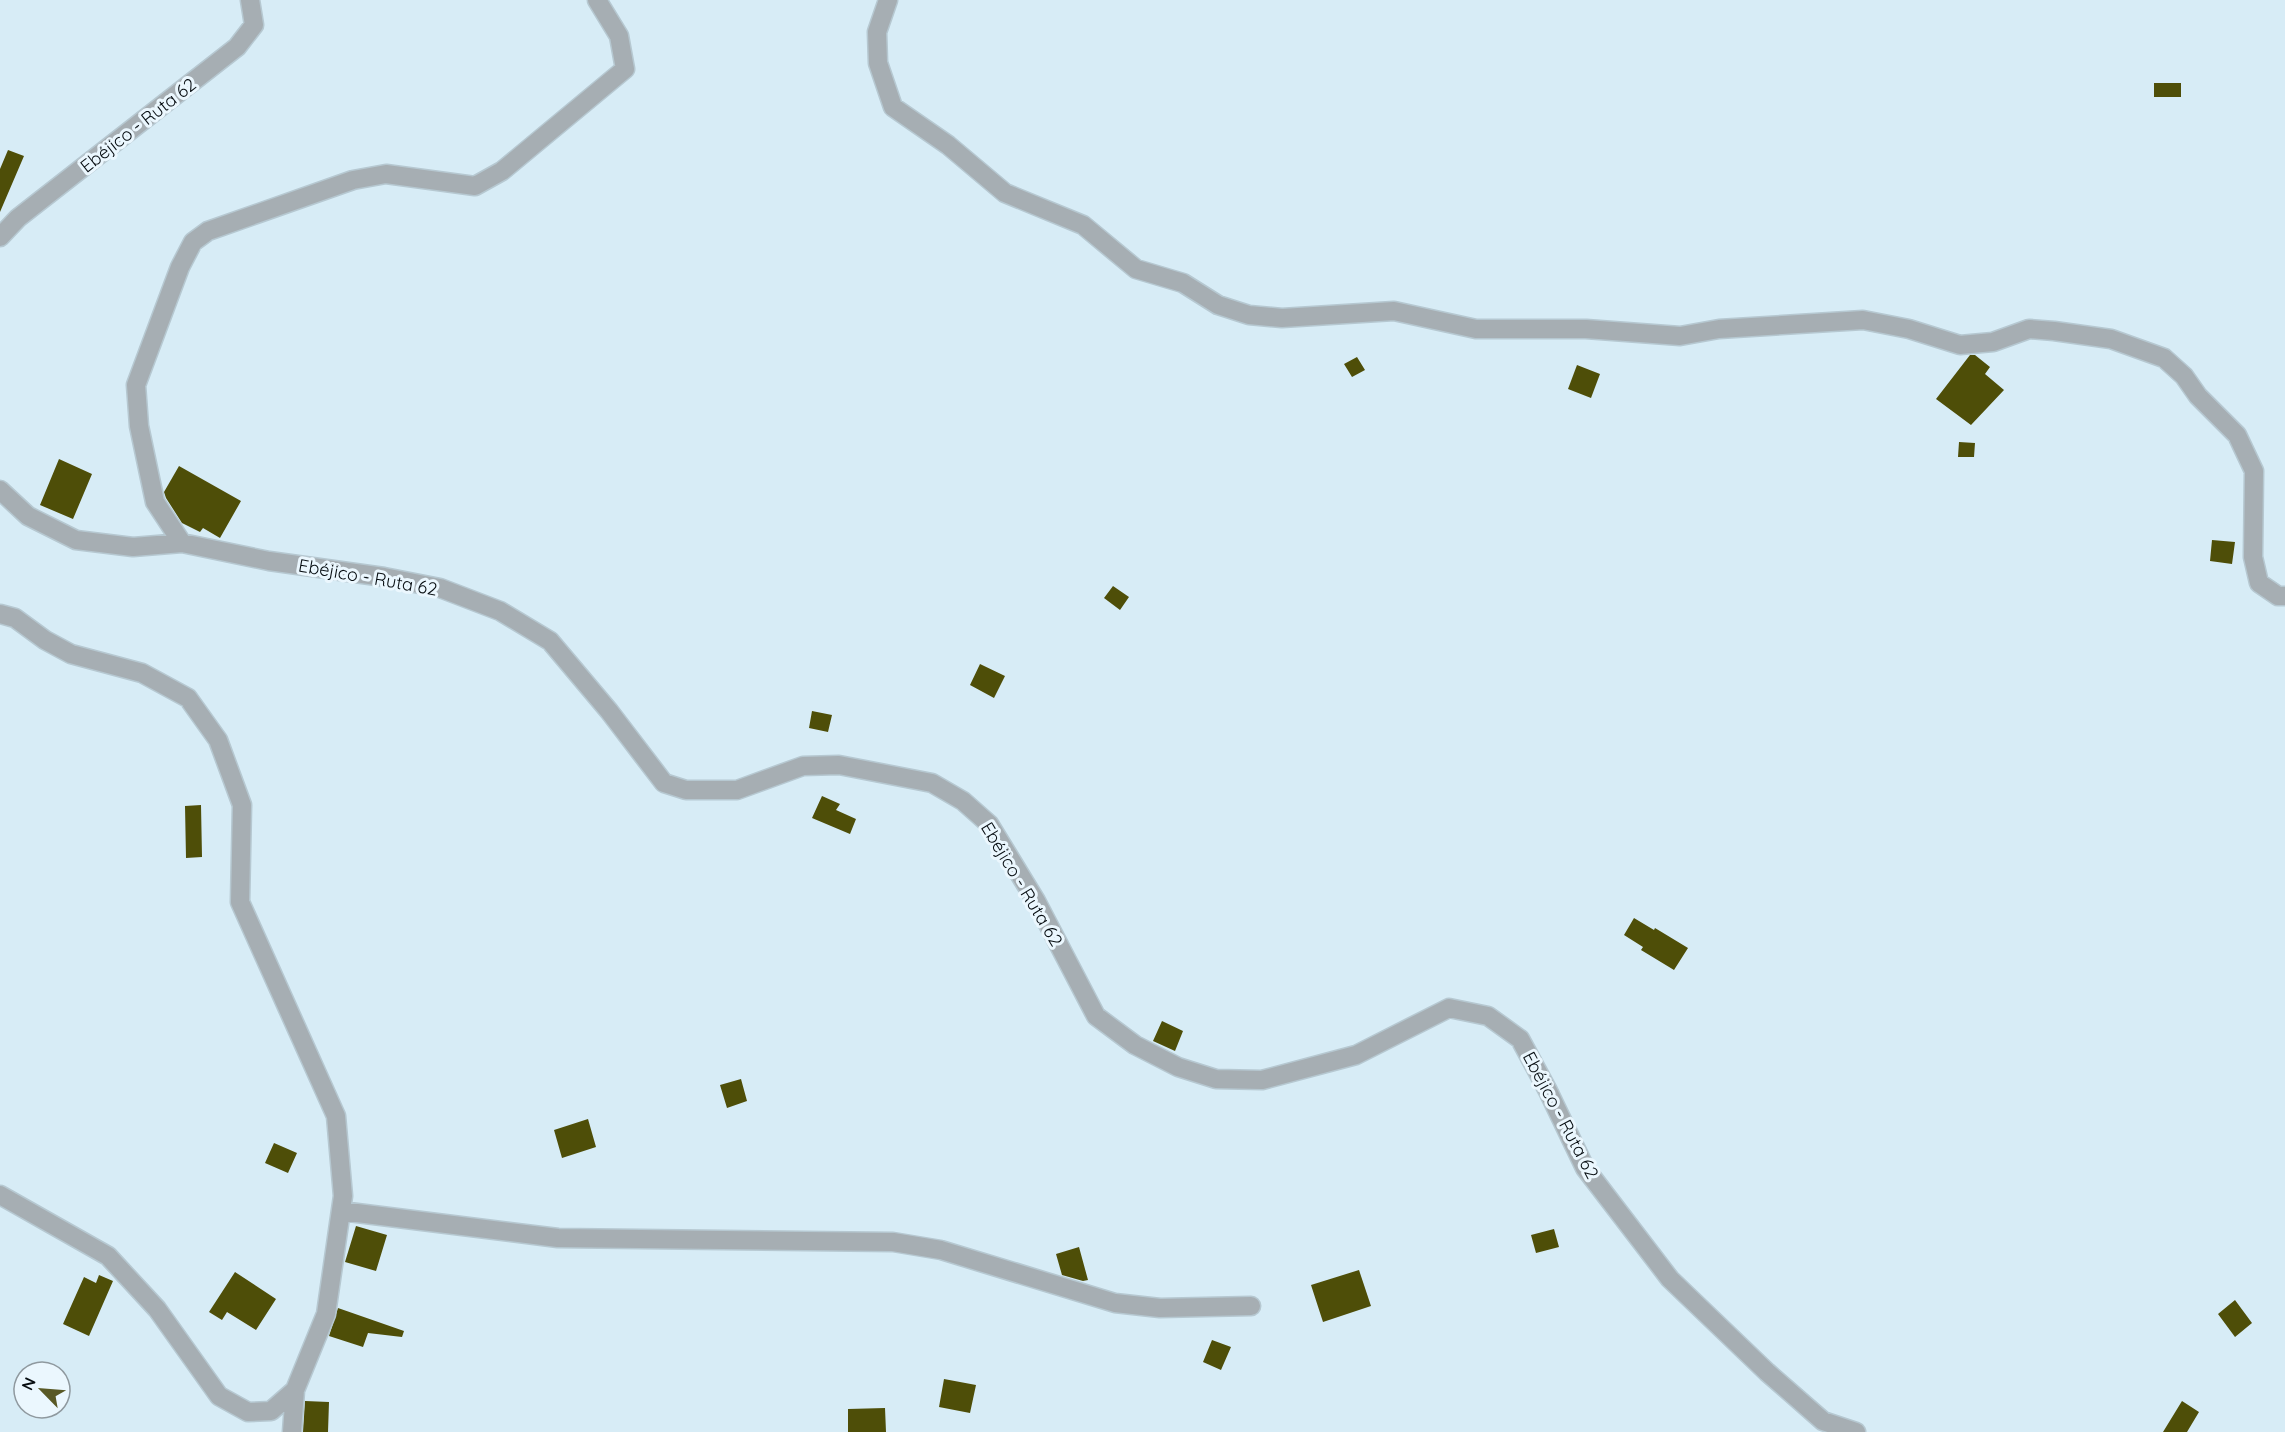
<svg xmlns="http://www.w3.org/2000/svg" width="2285" height="1432" font-family="Quicksand,sans-serif">
  <rect width="100%" height="100%" fill="#d7ecf6"/>
  <!-- building -->
  <path fill="#4e4e08" d="M 2154,83 L 2181,83 L 2181,97 L 2154,97 Z
    M 8,150 L 24,156 L 0,212 L 0,169 Z
    M 1970,355 L 1975,355 L 1990,367 L 1985,374 L 2004,390 L 1971,425 L 1936,399 Z
    M 1357,357 L 1365,370 L 1352,377 L 1344,364 Z
    M 1577,365 L 1600,374 L 1591,398 L 1568,389 Z
    M 1959,442 L 1975,443 L 1974,457 L 1958,457 Z
    M 59,459 L 92,474 L 73,519 L 40,505 Z
    M 179,466 L 241,501 L 220,538 L 203,528 L 200,532 L 182,523 L 166,498 L 164,492 Z
    M 2212,540 L 2235,542 L 2232,564 L 2210,561 Z
    M 1113,586 L 1129,597 L 1120,610 L 1104,598 Z
    M 980,664 L 1005,676 L 994,698 L 970,685 Z
    M 812,711 L 832,715 L 828,732 L 809,728 Z
    M 822,796 L 840,804 L 836,810 L 856,819 L 850,834 L 812,818 Z
    M 201,805 L 202,857 L 186,858 L 185,806 Z
    M 1634,918 L 1654,930 L 1655,928 L 1688,948 L 1674,970 L 1641,950 L 1643,947 L 1624,935 Z
    M 1162,1021 L 1183,1031 L 1175,1051 L 1153,1041 Z
    M 741,1079 L 747,1101 L 727,1108 L 720,1085 Z
    M 588,1119 L 596,1147 L 562,1158 L 554,1130 Z
    M 274,1143 L 297,1153 L 288,1173 L 265,1163 Z
    M 356,1226 L 387,1235 L 376,1271 L 345,1262 Z
    M 1554,1229 L 1559,1247 L 1536,1253 L 1531,1235 Z
    M 1079,1247 L 1088,1280 L 1083,1281 L 1062,1275 L 1056,1254 Z
    M 1359,1270 L 1371,1306 L 1323,1322 L 1311,1285 Z
    M 235,1272 L 276,1299 L 256,1330 L 227,1312 L 222,1320 L 209,1312 Z
    M 99,1275 L 113,1281 L 89,1336 L 63,1324 L 84,1277 L 96,1283 Z
    M 2235,1300 L 2252,1323 L 2235,1337 L 2218,1314 Z
    M 338,1308 L 404,1331 L 402,1337 L 368,1333 L 363,1347 L 329,1336 Z
    M 1212,1340 L 1231,1347 L 1221,1370 L 1203,1362 Z
    M 944,1379 L 976,1385 L 970,1413 L 939,1407 Z
    M 305,1401 L 329,1402 L 328,1432 L 303,1432 Z
    M 2182,1401 L 2199,1412 L 2187,1432 L 2163,1432 Z
    M 885,1408 L 886,1432 L 848,1432 L 848,1409 Z"/>
  <g fill="none" stroke-linecap="round" stroke-linejoin="round">
    <defs>
      <path id="minor" d="M 888,0 L 877,32 L 878,63 L 893,107 L 948,145 L 1005,193 L 1083,225 L 1136,269 L 1183,283 L 1218,305 L 1249,315 L 1282,318 L 1394,311 L 1476,329 L 1586,329 L 1680,336 L 1719,329 L 1863,320 L 1909,329 L 1960,345 L 1993,342 L 2029,329 L 2054,331 L 2111,339 L 2164,358 L 2184,376 L 2198,396 L 2237,435 L 2254,471 L 2253,557 L 2259,583 L 2278,596 L 2285,596
        M 0,237 L 18,218 L 237,47 L 254,25 L 250,0
        M 0,490 L 28,516 L 76,540 L 133,547 L 182,543 L 269,561 L 384,577 L 440,588 L 500,611 L 550,641 L 609,711 L 664,783 L 686,790 L 737,790 L 803,766 L 839,765 L 932,783 L 963,801 L 989,824 L 1036,901 L 1096,1016 L 1135,1045 L 1178,1067 L 1216,1079 L 1262,1080 L 1356,1055 L 1449,1008 L 1488,1016 L 1520,1039 L 1548,1091 L 1585,1168 L 1670,1279 L 1767,1372 L 1823,1421 L 1856,1432
        M 182,543 L 155,502 L 139,426 L 136,385 L 180,267 L 193,242 L 208,231 L 353,180 L 386,174 L 475,186 L 502,171 L 625,69 L 619,36 L 597,0
        M 0,614 L 15,618 L 45,640 L 71,654 L 142,673 L 188,698 L 218,740 L 242,805 L 240,902 L 336,1116 L 343,1196 L 326,1314 L 295,1390 L 292,1432
        M 0,1195 L 108,1256 L 157,1309 L 219,1396 L 248,1412 L 271,1411 L 295,1390
        M 341,1211 L 558,1238 L 893,1242 L 941,1250 L 1115,1303 L 1160,1308 L 1251,1306"/>
    </defs>
    <!-- minor casing -->
    <use href="#minor" stroke="#b6c8d1" stroke-width="21"/>
    <!-- minor -->
    <use href="#minor" stroke="#a6aeb3" stroke-width="18"/>
  </g>
  <g text-anchor="middle" dominant-baseline="central" stroke-width="6" stroke-linejoin="round" paint-order="stroke">
    <!-- street labels -->
    <g font-size="18" fill="#060c10" stroke="#ebf7fe">
      <text transform="translate(138 125) rotate(-38)">Ebéjico - Ruta 62</text>
      <text transform="translate(368 577) rotate(10)">Ebéjico - Ruta 62</text>
      <text transform="translate(1022 884) rotate(59)">Ebéjico - Ruta 62</text>
      <text transform="translate(1561 1115) rotate(62)">Ebéjico - Ruta 62</text>
    </g>
  </g>
  <!-- north arrow -->
  <g transform="translate(42 1390) rotate(295)"><circle r="28" fill="#ebf7fe" stroke="#8f999f" stroke-width="1.5"/>
  <path d="M0-4.5L10 22L0 15L-10 22Z" fill="#595926"/>
  <text y="-9" font-size="16" font-weight="bold" text-anchor="middle" fill="#060c10">N</text>
  </g>
</svg>
